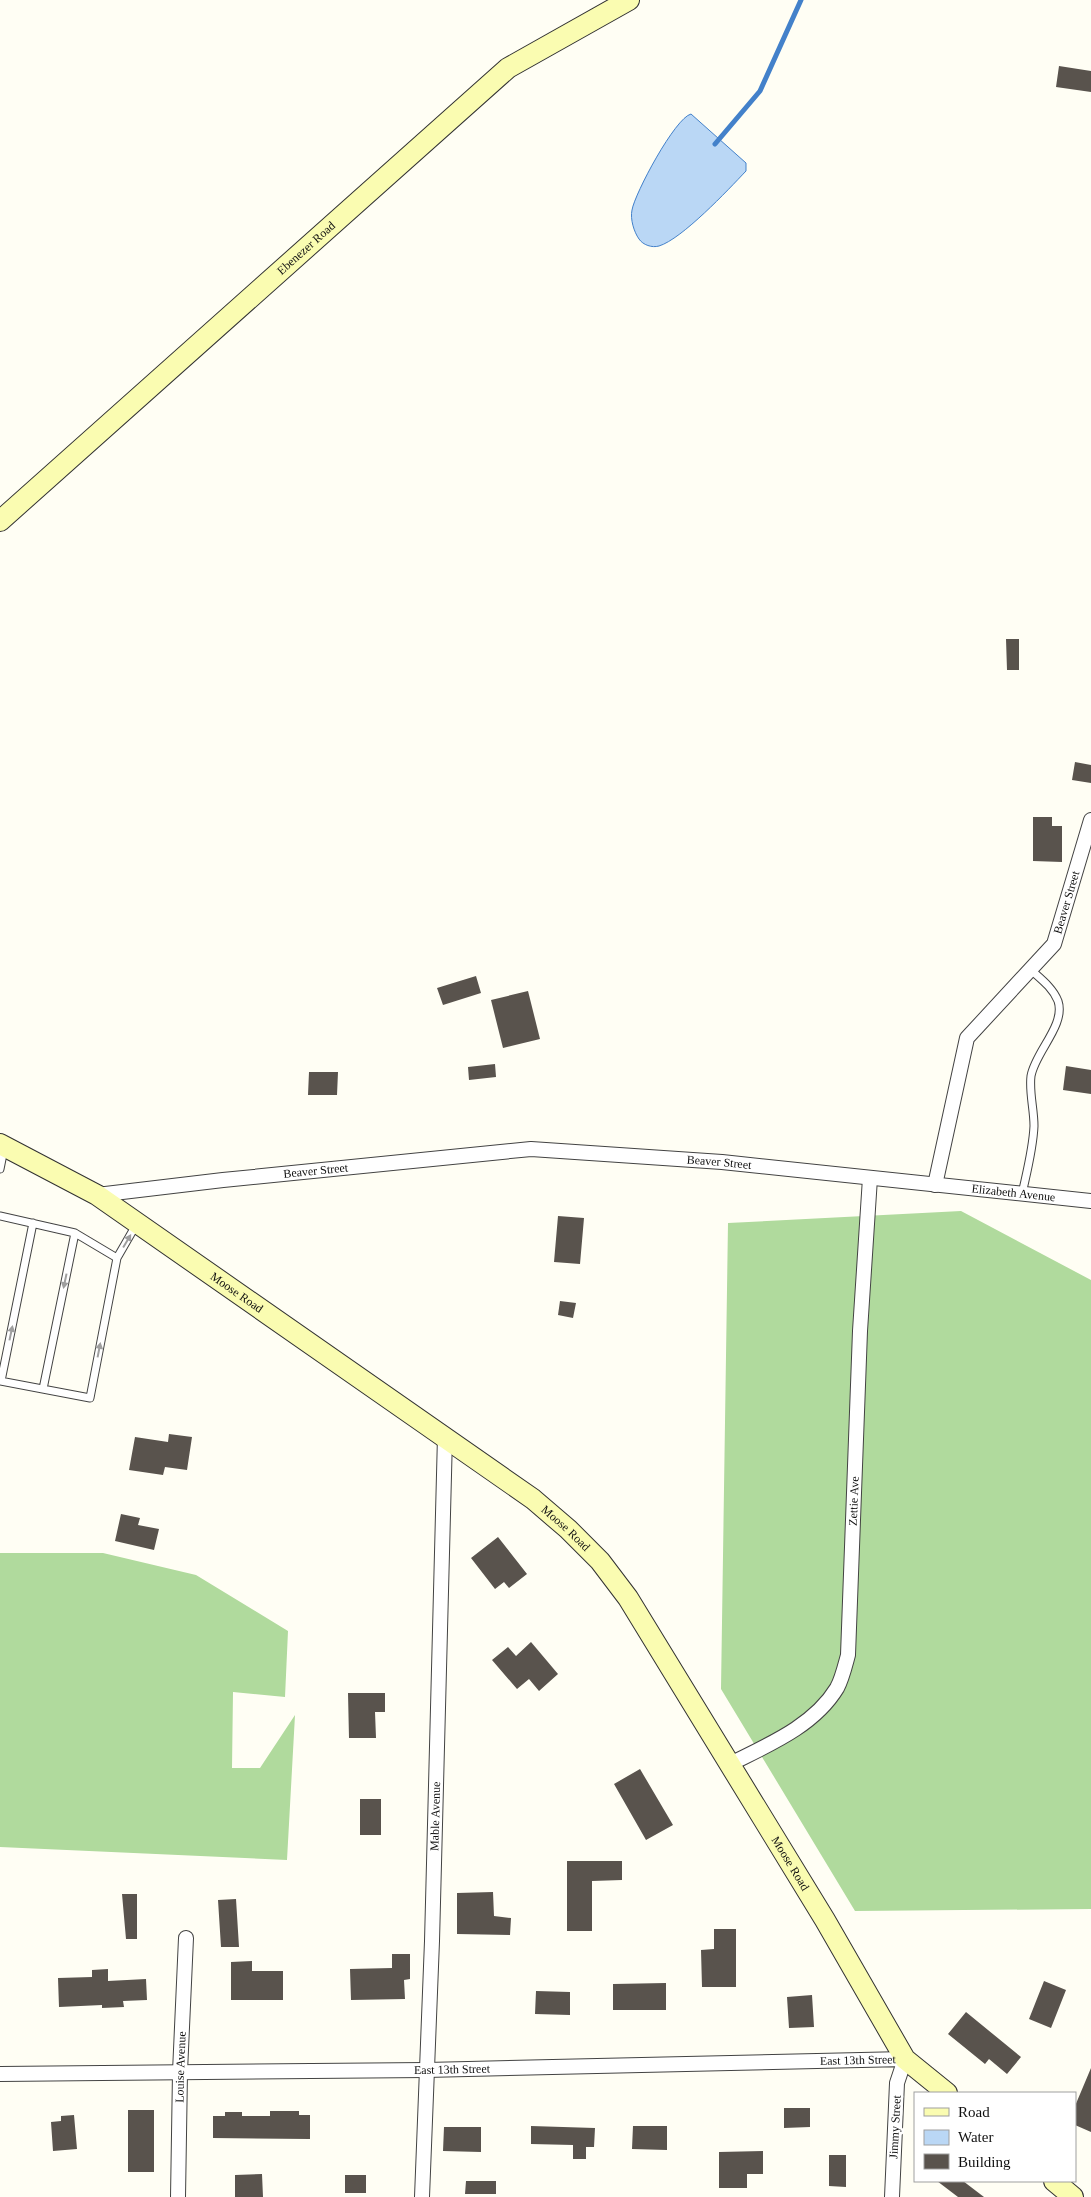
<svg xmlns="http://www.w3.org/2000/svg" width="1091" height="2197" font-family="'Times New Roman',serif">
  <rect width="100%" height="100%" fill="#fffef4"/>
  <!-- forest -->
  <path fill="#b0da9d" d="M 961,1211 L 1091,1280 L 1091,1909 L 855,1911 L 721,1689 L 728,1223 Z
    M 0,1553 L 103,1553 L 196,1575 L 288,1631 L 285,1697 L 233,1692 L 232,1768 L 260,1768 L 295,1715 L 287,1860 L 0,1847 Z"/>
  <!-- water -->
  <path fill="#bad7f5" stroke="#4381ca" d="M 691,114 L 746,163 L 746,171 C 728,190 682,239 659,246 C 652,248 643,245 639,239 C 634,232 630,219 632,210 C 635,193 675,118 691,114 Z"/>
  <g fill="none" stroke-linecap="round" stroke-linejoin="round">
    <!-- stream -->
    <path stroke="#4381ca" stroke-width="5" d="M 715,144 L 760,91 L 801,0"/>
  </g>
  <!-- building -->
  <path fill="#59534d" d="M 1059,66 L 1091,71 L 1091,92 L 1056,87 Z
    M 1006,639 L 1019,639 L 1019,670 L 1007,670 Z
    M 1075,762 L 1091,765 L 1091,783 L 1072,780 Z
    M 1033,817 L 1052,817 L 1052,826 L 1062,826 L 1062,862 L 1033,861 Z
    M 476,976 L 481,993 L 443,1005 L 437,988 Z
    M 528,991 L 540,1039 L 503,1048 L 491,1000 Z
    M 495,1064 L 496,1077 L 469,1080 L 468,1067 Z
    M 1066,1066 L 1091,1070 L 1091,1094 L 1063,1090 Z
    M 309,1072 L 338,1072 L 337,1095 L 308,1095 Z
    M 558,1216 L 584,1218 L 580,1264 L 554,1262 Z
    M 560,1301 L 576,1303 L 573,1318 L 558,1315 Z
    M 169,1434 L 192,1437 L 187,1470 L 165,1467 L 163,1475 L 129,1470 L 135,1437 L 168,1442 Z
    M 121,1514 L 140,1518 L 138,1525 L 159,1529 L 154,1550 L 115,1541 Z
    M 498,1537 L 527,1574 L 509,1588 L 504,1582 L 495,1589 L 471,1558 Z
    M 531,1642 L 558,1674 L 539,1691 L 529,1679 L 517,1689 L 492,1660 L 508,1647 L 516,1656 Z
    M 348,1693 L 385,1693 L 385,1712 L 375,1712 L 376,1738 L 349,1738 Z
    M 640,1769 L 673,1825 L 646,1840 L 614,1784 Z
    M 360,1799 L 381,1799 L 381,1835 L 360,1835 Z
    M 567,1861 L 622,1861 L 622,1880 L 592,1881 L 592,1931 L 567,1931 Z
    M 493,1892 L 494,1916 L 511,1918 L 510,1935 L 457,1934 L 457,1893 Z
    M 122,1894 L 137,1894 L 137,1939 L 126,1939 Z
    M 236,1899 L 239,1947 L 221,1947 L 218,1900 Z
    M 714,1929 L 736,1929 L 736,1987 L 702,1987 L 701,1950 L 714,1949 Z
    M 392,1954 L 410,1954 L 410,1979 L 404,1980 L 405,1999 L 351,2000 L 350,1969 L 392,1968 Z
    M 252,1961 L 252,1971 L 283,1971 L 283,2000 L 231,2000 L 231,1962 Z
    M 108,1969 L 108,1981 L 146,1979 L 147,2000 L 123,2001 L 124,2007 L 102,2008 L 102,2005 L 59,2007 L 58,1978 L 92,1977 L 92,1970 Z
    M 1044,1981 L 1066,1990 L 1051,2028 L 1029,2019 Z
    M 666,1983 L 666,2010 L 613,2010 L 613,1984 Z
    M 536,1991 L 570,1992 L 570,2015 L 535,2014 Z
    M 812,1995 L 814,2027 L 789,2028 L 787,1997 Z
    M 966,2012 L 1021,2057 L 1007,2074 L 989,2059 L 985,2064 L 948,2034 Z
    M 1091,2068 L 1091,2132 L 1075,2125 L 1075,2106 Z
    M 784,2108 L 810,2108 L 810,2127 L 784,2128 Z
    M 128,2110 L 154,2110 L 154,2172 L 128,2172 Z
    M 270,2111 L 299,2111 L 299,2115 L 310,2115 L 310,2139 L 213,2138 L 213,2116 L 225,2116 L 225,2112 L 242,2112 L 242,2116 L 270,2116 Z
    M 74,2115 L 77,2149 L 53,2151 L 51,2122 L 61,2121 L 61,2116 Z
    M 531,2126 L 595,2128 L 594,2147 L 586,2147 L 586,2159 L 573,2159 L 573,2145 L 531,2144 Z
    M 633,2126 L 667,2126 L 667,2150 L 632,2149 Z
    M 444,2127 L 481,2127 L 481,2152 L 443,2151 Z
    M 763,2151 L 763,2174 L 747,2174 L 747,2188 L 719,2188 L 719,2152 Z
    M 829,2155 L 846,2155 L 846,2187 L 829,2186 Z
    M 262,2174 L 263,2197 L 235,2197 L 235,2175 Z
    M 345,2175 L 366,2175 L 366,2193 L 345,2193 Z
    M 466,2181 L 496,2181 L 496,2194 L 465,2194 Z
    M 937,2181 L 963,2181 L 984,2197 L 958,2197 Z"/>
  <g fill="none" stroke-linecap="round" stroke-linejoin="round">
    <defs>
      <path id="lane" d="M 0,1169 L 4,1149
        M 1022,1194 C 1027,1171 1033,1149 1034,1126 C 1034,1109 1029,1092 1031,1076 C 1035,1052 1066,1025 1058,1001 C 1053,988 1041,979 1031,970
        M 0,1216 L 75,1233 L 117,1258
        M 0,1381 L 90,1398 L 117,1258 L 136,1225
        M 1,1381 L 33,1223
        M 43,1389 L 75,1233"/>
      <g id="street">
        <path id="s1" d="M 935,1185 L 967,1038 L 1054,944 L 1091,820"/>
        <path id="s2" d="M 97,1195 L 223,1180 L 531,1149 L 722,1162 L 1091,1201"/>
        <path id="s3" d="M 730,1764 C 768,1745 814,1726 837,1688 C 842,1679 845,1666 848,1655 L 860,1331 L 870,1178"/>
        <path id="s4" d="M 0,2074 L 426,2070 L 905,2059 L 897,2083 L 892,2197"/>
        <path id="s5" d="M 178,2197 L 180,2072 L 186,1938"/>
        <path id="s6" d="M 422,2197 L 432,1941 L 445,1436"/>
      </g>
      <g id="secondary">
        <path id="s7" d="M 0,521 L 508,68 L 629,0"/>
        <path id="s8" d="M 0,1144 L 97,1195 L 533,1499 L 568,1529 L 600,1561 L 628,1598 L 825,1920 L 905,2059 L 947,2093"/>
        <path d="M 1054,2181 L 1073,2197"/>
      </g>
    </defs>
    <!-- lane casing -->
    <use href="#lane" stroke="#434343" stroke-width="9"/>
    <!-- street casing -->
    <use href="#street" stroke="#434343" stroke-width="16"/>
    <!-- secondary casing -->
    <use href="#secondary" stroke="#323232" stroke-width="22"/>
    <!-- lane -->
    <use href="#lane" stroke="#fff" stroke-width="7"/>
    <!-- street -->
    <use href="#street" stroke="#fff" stroke-width="14"/>
    <!-- secondary -->
    <use href="#secondary" stroke="#fafcb1" stroke-width="20"/>
  </g>
  <!-- one-way arrows -->
  <defs><path id="oneway-solid" d="M-6-.8H1V-3.2L6.5 0L1 3.2V.8H-6Z" transform="scale(1.25)"/></defs>
  <g fill="#9f9f9f">
    <use href="#oneway-solid" transform="translate(127 1241) rotate(-59)"/>
    <use href="#oneway-solid" transform="translate(65 1281) rotate(102)"/>
    <use href="#oneway-solid" transform="translate(11 1333) rotate(-78)"/>
    <use href="#oneway-solid" transform="translate(99 1350) rotate(-79)"/>
  </g>
  <g text-anchor="middle" dominant-baseline="central" stroke-width="5" stroke-linejoin="round" paint-order="stroke">
    <!-- street labels -->
    <g font-size="12" fill="#101010" stroke="#fff">
      <text stroke="none"><textPath href="#s7" startOffset="410">Ebenezer Road</textPath></text>
      <text stroke="none"><textPath href="#s1" startOffset="322">Beaver Street</textPath></text>
      <text stroke="none"><textPath href="#s2" startOffset="625">Beaver Street</textPath></text>
      <text stroke="none"><textPath href="#s2" startOffset="220">Beaver Street</textPath></text>
      <text stroke="none"><textPath href="#s2" startOffset="921">Elizabeth Avenue</textPath></text>
      <text stroke="none"><textPath href="#s8" startOffset="280">Moose Road</textPath></text>
      <text stroke="none"><textPath href="#s3" startOffset="322">Zettie Ave</textPath></text>
      <text stroke="none"><textPath href="#s8" startOffset="685">Moose Road</textPath></text>
      <text stroke="none"><textPath href="#s6" startOffset="381">Mable Avenue</textPath></text>
      <text stroke="none"><textPath href="#s8" startOffset="1090">Moose Road</textPath></text>
      <text stroke="none"><textPath href="#s4" startOffset="858">East 13th Street</textPath></text>
      <text stroke="none"><textPath href="#s5" startOffset="130">Louise Avenue</textPath></text>
      <text stroke="none"><textPath href="#s4" startOffset="452">East 13th Street</textPath></text>
      <text transform="translate(895 2127) rotate(-87)">Jimmy Street</text>
    </g>
  </g>
  <!-- legend -->
  <rect x="914" y="2092" width="162" height="90" fill="#ffffff" stroke="#9f9f9f"/>
  <rect x="924" y="2108" width="25" height="8" fill="#fafcb1" stroke="#9f9f9f"/>
  <text x="958" y="2117" font-size="15" fill="#101010">Road</text>
  <rect x="924" y="2130" width="25" height="15" fill="#bad7f5" stroke="#9f9f9f"/>
  <text x="958" y="2142" font-size="15" fill="#101010">Water</text>
  <rect x="924" y="2154" width="25" height="15" fill="#59534d" stroke="#9f9f9f"/>
  <text x="958" y="2167" font-size="15" fill="#101010">Building</text>
</svg>
